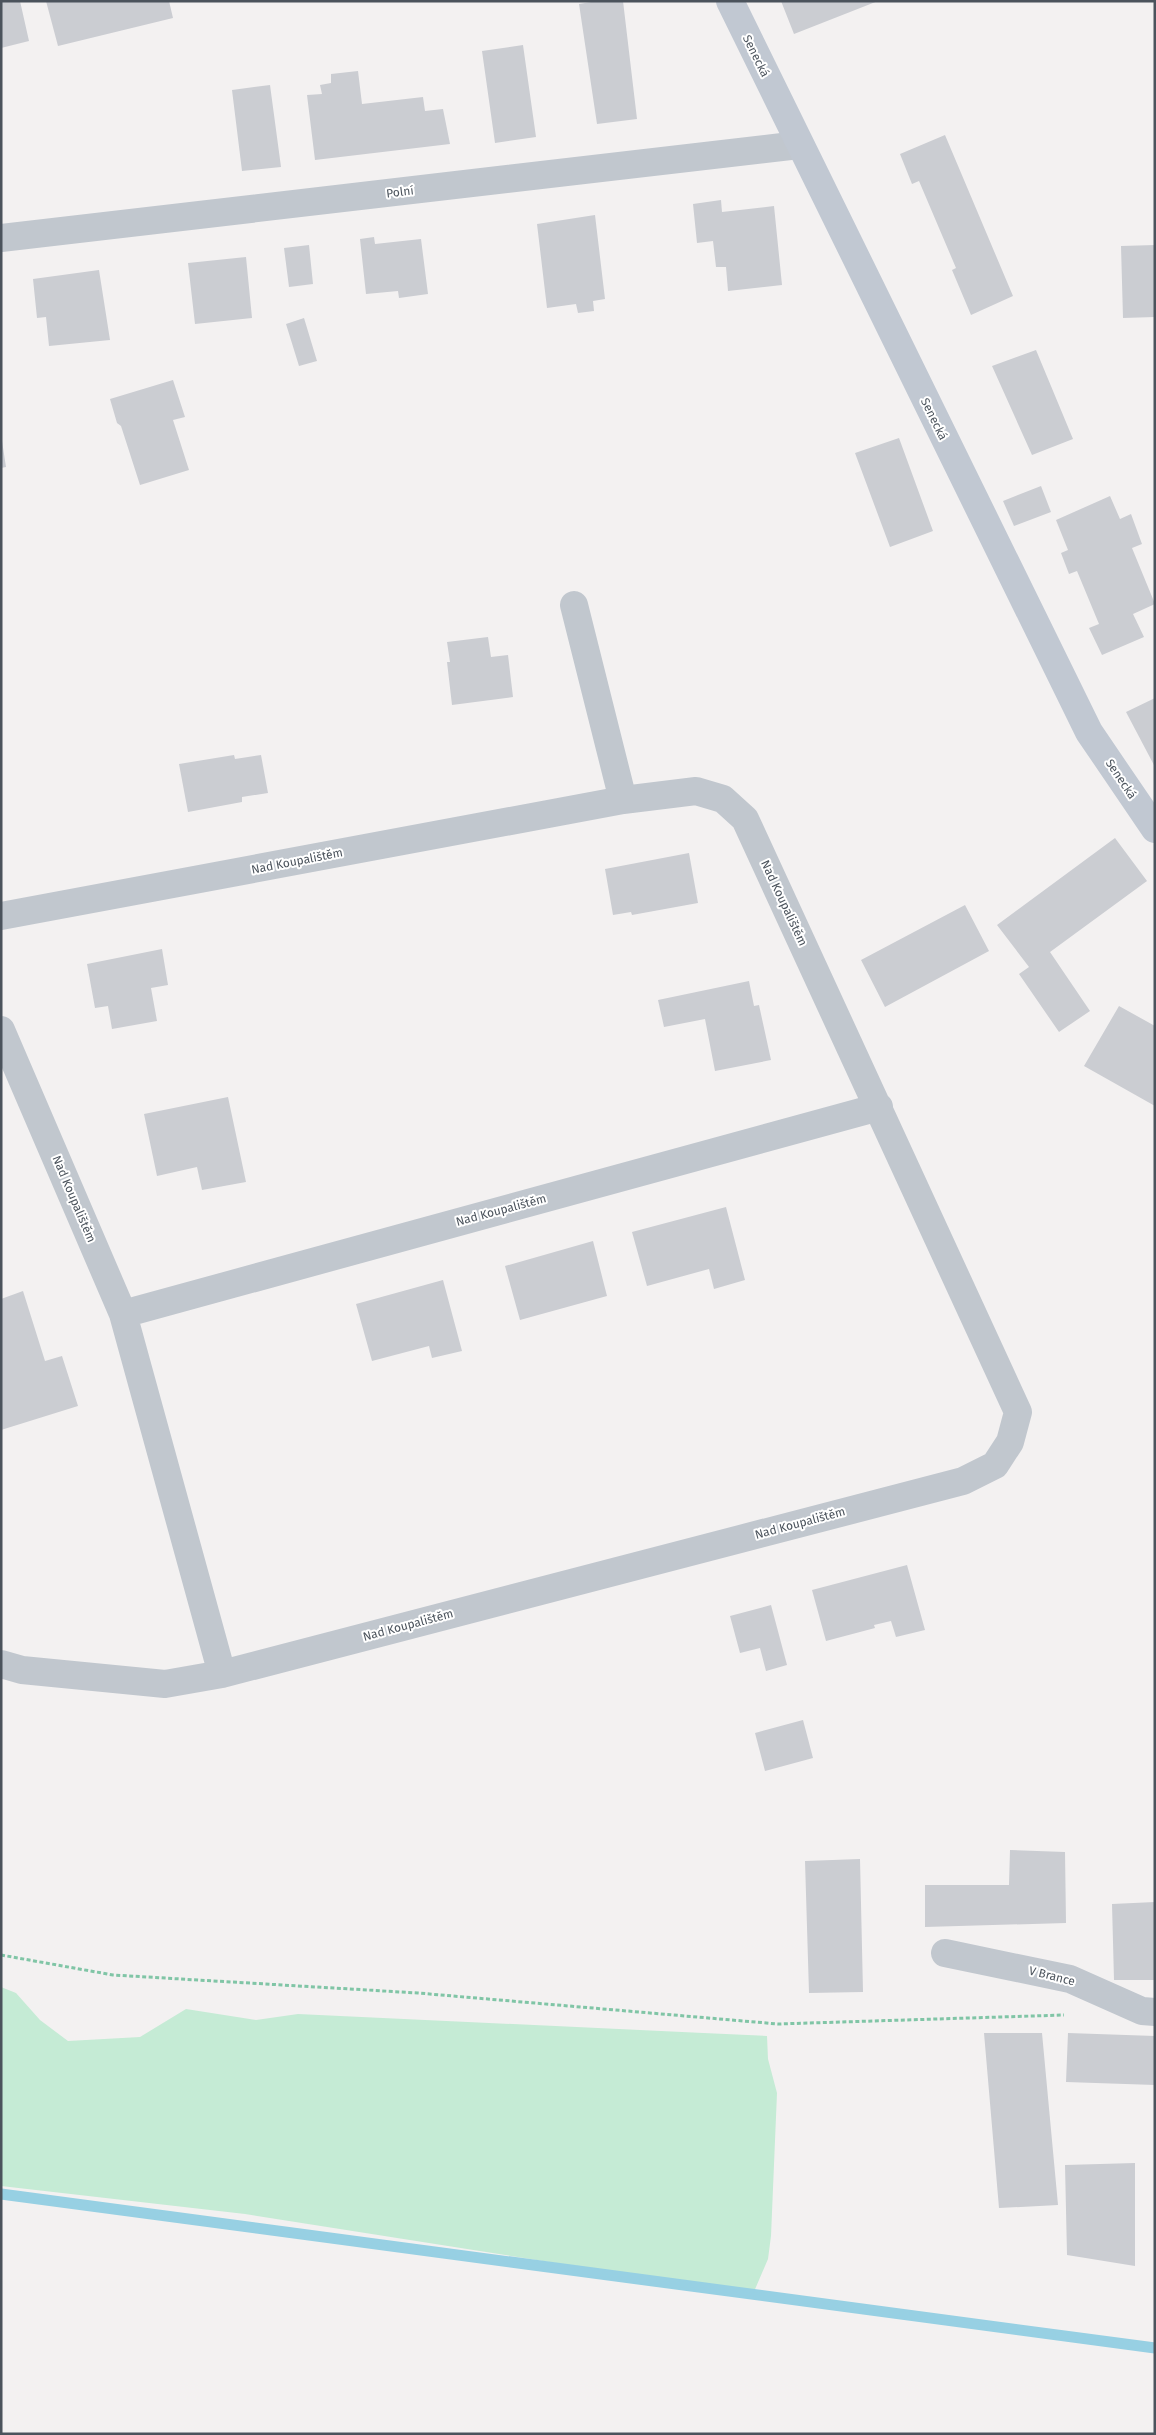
<svg xmlns="http://www.w3.org/2000/svg" width="1156" height="2435" font-family="'Fira Sans',sans-serif">
  <rect width="100%" height="100%" fill="#f3f1f1"/>
  <!-- green -->
  <path fill="#c5ebd5" d="M 1,1987 L 16,1993 L 40,2020 L 68,2041 L 140,2037 L 186,2009 L 256,2020 L 298,2014 L 767,2036 L 768,2059 L 777,2093 L 771,2236 L 768,2259 L 753,2294 L 245,2214 L 1,2186 Z"/>
  <g fill="none" stroke-linecap="round" stroke-linejoin="round">
    <!-- stream -->
    <path stroke="#97d0e3" stroke-width="11" d="M 1,2194 L 1155,2348"/>
  </g>
  <!-- building -->
  <path fill="#cbcdd2" d="M 1,1 L 20,1 L 29,41 L 1,48 Z
    M 46,1 L 169,1 L 173,18 L 58,46 Z
    M 597,1 L 623,1 L 637,119 L 597,124 L 579,4 Z
    M 781,1 L 878,1 L 794,34 Z
    M 523,45 L 536,137 L 495,143 L 482,51 Z
    M 358,71 L 362,104 L 423,97 L 425,111 L 443,109 L 450,144 L 315,160 L 307,95 L 322,94 L 320,85 L 331,83 L 331,74 Z
    M 270,85 L 281,167 L 242,171 L 232,90 Z
    M 945,135 L 1013,296 L 971,315 L 952,270 L 956,268 L 919,181 L 912,184 L 900,154 Z
    M 721,200 L 722,212 L 774,206 L 782,285 L 728,291 L 726,267 L 716,267 L 713,241 L 697,243 L 693,204 Z
    M 595,215 L 605,299 L 593,301 L 594,311 L 578,313 L 576,304 L 547,308 L 537,224 Z
    M 374,237 L 375,244 L 421,239 L 428,294 L 399,298 L 398,291 L 366,294 L 360,239 Z
    M 309,245 L 313,284 L 289,287 L 284,248 Z
    M 1155,245 L 1155,317 L 1123,318 L 1121,246 Z
    M 246,257 L 252,318 L 195,324 L 188,263 Z
    M 99,270 L 110,340 L 49,346 L 46,317 L 37,318 L 33,279 Z
    M 304,318 L 317,361 L 299,366 L 286,324 Z
    M 1036,350 L 1073,439 L 1032,455 L 992,366 Z
    M 173,380 L 185,417 L 173,420 L 189,470 L 140,485 L 121,426 L 117,423 L 110,399 Z
    M 899,438 L 933,531 L 890,547 L 855,453 Z
    M 2,441 L 6,467 L 1,468 L 1,442 Z
    M 1041,486 L 1051,512 L 1014,526 L 1003,501 Z
    M 1110,496 L 1120,519 L 1131,514 L 1142,544 L 1132,548 L 1155,604 L 1133,614 L 1144,637 L 1102,655 L 1089,628 L 1099,624 L 1077,571 L 1069,574 L 1061,553 L 1068,550 L 1056,520 Z
    M 488,637 L 491,657 L 508,655 L 513,697 L 452,705 L 447,662 L 450,662 L 447,642 Z
    M 1155,698 L 1155,767 L 1126,712 Z
    M 234,755 L 235,759 L 261,755 L 268,793 L 242,797 L 242,802 L 188,812 L 179,764 Z
    M 1115,838 L 1147,881 L 1050,952 L 1090,1011 L 1059,1032 L 1019,974 L 1029,967 L 997,925 Z
    M 689,853 L 698,903 L 632,915 L 631,912 L 613,915 L 605,869 Z
    M 965,905 L 989,951 L 885,1007 L 861,960 Z
    M 162,949 L 168,985 L 151,988 L 157,1021 L 112,1029 L 108,1006 L 95,1008 L 87,964 Z
    M 749,981 L 754,1006 L 759,1005 L 771,1060 L 715,1071 L 705,1019 L 664,1027 L 658,1000 Z
    M 1119,1006 L 1155,1026 L 1155,1106 L 1084,1066 Z
    M 228,1097 L 246,1182 L 202,1190 L 197,1167 L 157,1176 L 144,1114 Z
    M 726,1207 L 745,1280 L 714,1289 L 709,1269 L 647,1286 L 632,1232 Z
    M 593,1241 L 607,1296 L 520,1320 L 505,1266 Z
    M 443,1280 L 462,1351 L 432,1358 L 429,1346 L 372,1361 L 356,1304 Z
    M 23,1291 L 45,1361 L 62,1356 L 78,1406 L 1,1430 L 1,1299 Z
    M 907,1565 L 925,1630 L 896,1637 L 891,1621 L 874,1625 L 875,1628 L 826,1641 L 812,1590 Z
    M 771,1605 L 787,1665 L 766,1671 L 760,1648 L 740,1653 L 730,1616 Z
    M 803,1720 L 813,1758 L 765,1771 L 755,1733 Z
    M 1010,1850 L 1065,1852 L 1066,1923 L 925,1927 L 925,1885 L 1009,1885 Z
    M 860,1859 L 863,1992 L 809,1993 L 805,1861 Z
    M 1155,1902 L 1155,1980 L 1114,1980 L 1112,1904 Z
    M 984,2033 L 1042,2033 L 1058,2205 L 999,2208 Z
    M 1068,2033 L 1155,2036 L 1155,2085 L 1066,2082 Z
    M 1135,2163 L 1135,2266 L 1067,2255 L 1065,2165 Z"/>
  <g fill="none" stroke-linecap="round" stroke-linejoin="round">
    <!-- path -->
    <path stroke="#80c5a6" stroke-width="3" stroke-dasharray="4 2.5" stroke-linecap="butt" d="M 1,1955 L 113,1975 L 418,1993 L 778,2024 L 1064,2015"/>
    <!-- street -->
    <path stroke="#c1c7ce" stroke-width="28" d="M 1,238 L 799,145
      M 574,605 L 623,800
      M 1,916 L 623,800 L 696,791 L 723,799 L 745,819 L 1018,1412 L 1010,1442 L 995,1465 L 963,1481 L 222,1674
      M 1,1030 L 123,1314 L 222,1674 L 165,1684 L 22,1670 L 1,1664
      M 123,1314 L 879,1107
      M 945,1953 L 1070,1979 L 1142,2011 L 1155,2012"/>
    <!-- secondary -->
    <path stroke="#c1c8d2" stroke-width="28" d="M 730,1 L 1089,732 L 1155,829"/>
  </g>
  <g text-anchor="middle" dominant-baseline="central" stroke-width="4" stroke-linejoin="round" paint-order="stroke">
    <!-- street labels -->
    <g font-size="12" fill="#4b535c" stroke="#fff">
      <text transform="translate(756 56) rotate(64)">Senecká</text>
      <text transform="translate(400 192) rotate(-7)">Polní</text>
      <text transform="translate(934 419) rotate(64)">Senecká</text>
      <text transform="translate(1121 779) rotate(56)">Senecká</text>
      <text transform="translate(297 861) rotate(-11)">Nad Koupalištěm</text>
      <text transform="translate(784 903) rotate(65)">Nad Koupalištěm</text>
      <text transform="translate(74 1199) rotate(67)">Nad Koupalištěm</text>
      <text transform="translate(501 1210) rotate(-15)">Nad Koupalištěm</text>
      <text transform="translate(800 1523) rotate(-15)">Nad Koupalištěm</text>
      <text transform="translate(408 1625) rotate(-15)">Nad Koupalištěm</text>
      <text transform="translate(1052 1976) rotate(14)">V Brance</text>
    </g>
  </g>
  <!-- border -->
  <rect width="1156" height="2435" fill="none" stroke="#4b535c" stroke-width="5"/>
</svg>
